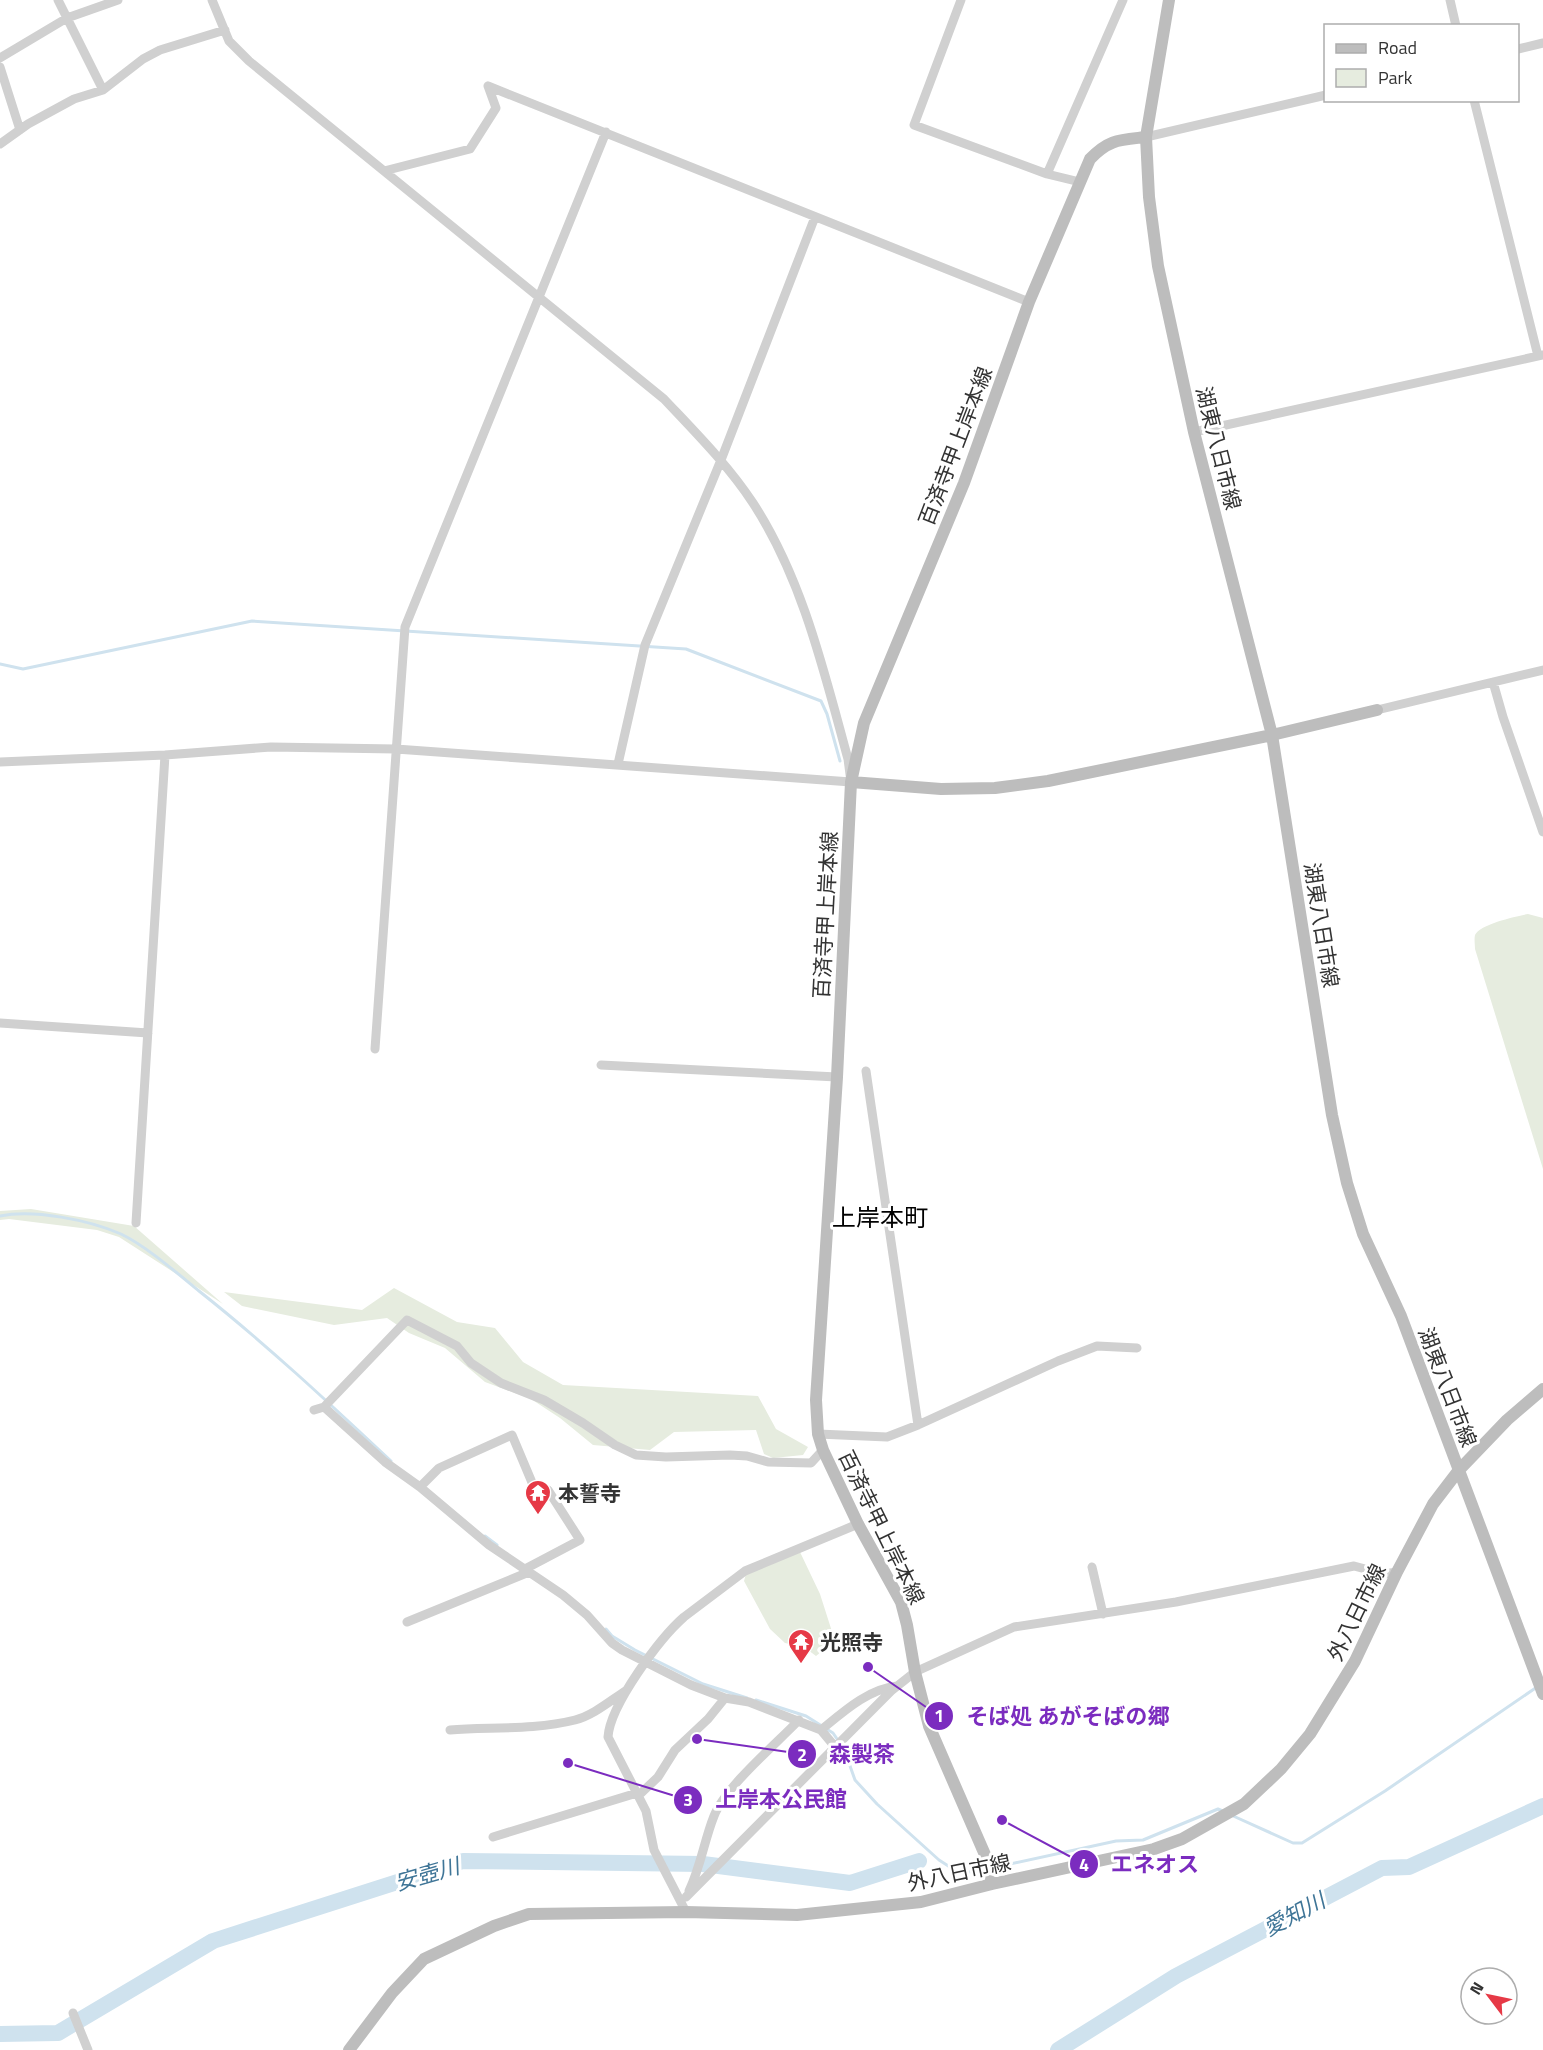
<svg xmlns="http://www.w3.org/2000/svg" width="1543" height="2050" font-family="'Titillium Web','Noto Sans JP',sans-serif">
  <rect width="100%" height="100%" fill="#fff"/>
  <!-- green -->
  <path fill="#e6ecdf" d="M 1528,914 L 1543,918 L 1543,1169 L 1475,949 C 1475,945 1474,939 1475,935 C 1480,924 1517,916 1528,914 Z
    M 31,1209 L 134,1226 L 223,1304 L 119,1237 L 97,1230 L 9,1219 L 0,1220 L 0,1211 Z
    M 394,1288 L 457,1322 L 495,1328 L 523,1362 L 563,1385 L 758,1396 L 776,1429 L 808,1447 L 803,1455 L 773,1458 L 764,1454 L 756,1430 L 674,1432 L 650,1450 L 593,1445 L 560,1418 L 531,1399 L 485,1382 L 445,1348 L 409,1333 L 387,1318 L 334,1325 L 242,1306 L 224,1292 L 362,1310 Z
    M 800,1552 L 820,1594 L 835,1641 L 816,1656 L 804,1647 L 785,1643 L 770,1629 L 744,1581 L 746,1574 Z"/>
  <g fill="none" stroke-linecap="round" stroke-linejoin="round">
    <!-- stream -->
    <path stroke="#cfe2ee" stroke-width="3" d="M 0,664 L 23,669 L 252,621 L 686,649 L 821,701 L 827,714 L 840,761
      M 0,1216 C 34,1209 89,1220 121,1234 C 146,1246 177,1273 199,1291 C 266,1344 328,1402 391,1461
      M 485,1536 L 497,1545
      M 606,1629 L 612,1636 L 635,1650 L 703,1684 L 747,1698
      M 756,1700 L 806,1716 L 833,1733 L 844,1749 L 855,1780 L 877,1804 L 939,1860 L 953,1869 L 964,1873 L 985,1869
      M 1231,1815 L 1293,1843 L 1302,1843 L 1385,1791 L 1537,1687
      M 992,1868 L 1116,1841 L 1143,1840 L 1218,1809 L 1225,1812"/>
    <!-- river -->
    <path stroke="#cfe2ee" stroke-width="16" d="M 0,2034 L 58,2033 L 213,1941 L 463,1861 L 703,1864 L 850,1883 L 919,1861
      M 1058,2050 L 1176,1976 L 1382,1868 L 1409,1867 L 1543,1806"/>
    <!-- street -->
    <path stroke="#d0d0d0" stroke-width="9" d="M 58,0 L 103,90
      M 961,0 L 914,125 L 1047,174 L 1080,182
      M 1450,0 L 1456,26
      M 1518,49 L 1543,43
      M 0,58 L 67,18 L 118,0
      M 0,67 L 20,130
      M 488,86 L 1029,302
      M 1474,100 L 1538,356
      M 1146,137 L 1326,95
      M 0,144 L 28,124 L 74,99 L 103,90 L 143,59 L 160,50 L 225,30
      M 384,171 L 470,149 L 496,108 L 488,86
      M 1047,174 L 1123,0
      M 1194,432 L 1543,355
      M 1493,682 L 1503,717 L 1543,832
      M 1377,710 L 1543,670
      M 0,762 L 165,755 L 271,747 L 396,749 L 851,782 L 848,759 C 824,672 803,580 753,503 C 728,465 695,432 664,399 L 249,61 L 229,41 L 212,0
      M 618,764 L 645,645 L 721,460 L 815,217
      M 0,1023 L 148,1033
      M 375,1049 L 405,627 L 606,132
      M 601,1065 L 837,1077
      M 866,1071 L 918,1425
      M 136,1223 L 165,755
      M 324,1407 L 407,1320 L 457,1346 L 471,1363 L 501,1383 L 544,1400 L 583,1423 L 615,1445 L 636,1455 L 666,1457 L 730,1455 L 747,1456 L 768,1462 L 811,1463 L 823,1450
      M 314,1410 L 324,1407 L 385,1462 L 420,1487 L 489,1545 L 563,1595 L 587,1615 L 612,1643 L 622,1650 L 691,1685 L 725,1698 L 749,1702 L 821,1730 L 836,1748
      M 818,1434 L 887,1437 L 918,1425 L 1058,1361 L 1097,1346 L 1137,1348
      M 420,1487 L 439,1468 L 512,1435 L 536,1492 L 548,1490 L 580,1540 L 525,1569
      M 1092,1567 L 1103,1614
      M 407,1622 L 529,1572
      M 450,1730 C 491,1727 535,1730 575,1720 C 594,1715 611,1700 627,1690
      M 821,1730 C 843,1712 868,1689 897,1686
      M 638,1796 L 658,1777 L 675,1750 L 708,1719 L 725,1698
      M 493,1837 L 637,1793
      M 689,1891 C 701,1866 704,1841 714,1816 C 726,1786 775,1745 799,1720
      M 686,1897 L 891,1691 L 915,1672 L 1014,1627 L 1176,1602 L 1354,1566 L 1384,1574 L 1397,1572
      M 686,1912 L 654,1850 L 646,1811 L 608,1737 C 610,1705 660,1638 684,1617 L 745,1571 L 858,1524
      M 73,2013 L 88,2050"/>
    <!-- secondary -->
    <path stroke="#bdbdbd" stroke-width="12" d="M 1146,137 L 1149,197 L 1158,266 L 1194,432 L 1272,735 L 1332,1115 L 1347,1183 L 1363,1234 L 1401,1316 L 1543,1694
      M 851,782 L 941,789 L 995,788 L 1048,781 L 1272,735 L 1377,710
      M 992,1884 L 986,1857 L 929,1726 L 915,1672 L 907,1625 L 901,1602 L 858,1524 L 823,1450 L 818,1434 L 816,1400 L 837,1077 L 851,782 L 864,723 L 964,483 L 1029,302 L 1090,159 C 1109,139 1120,140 1146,137 L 1169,0
      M 349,2050 L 392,1993 L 424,1959 L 494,1926 L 529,1914 L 686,1912 L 797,1915 L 921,1902 L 992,1884 L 1154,1849 L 1182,1839 L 1244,1804 L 1281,1769 L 1310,1734 L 1355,1661 L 1397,1572 L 1433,1504 L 1459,1470 L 1507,1420 L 1543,1389"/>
  </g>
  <!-- icons -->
  <defs>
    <symbol id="temple-pin" viewBox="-11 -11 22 30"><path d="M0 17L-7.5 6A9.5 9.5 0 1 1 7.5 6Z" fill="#e63946" stroke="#fff"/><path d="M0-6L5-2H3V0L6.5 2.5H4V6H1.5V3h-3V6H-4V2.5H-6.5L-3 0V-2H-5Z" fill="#fff"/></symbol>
  </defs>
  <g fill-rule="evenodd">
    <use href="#temple-pin" x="523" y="1478" width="30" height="40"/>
    <use href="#temple-pin" x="786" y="1627" width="30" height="40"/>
  </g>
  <g text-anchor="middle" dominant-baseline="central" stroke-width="6" stroke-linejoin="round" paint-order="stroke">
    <!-- street labels -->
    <g font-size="21" fill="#333" stroke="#fff">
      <text transform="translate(955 446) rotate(-69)">百済寺甲上岸本線</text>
      <text transform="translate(1219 448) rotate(76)">湖東八日市線</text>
      <text transform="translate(825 915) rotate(-87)">百済寺甲上岸本線</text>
      <text transform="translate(1322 925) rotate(81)">湖東八日市線</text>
      <text transform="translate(1448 1387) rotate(69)">湖東八日市線</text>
      <text transform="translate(882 1527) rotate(64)">百済寺甲上岸本線</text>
      <text transform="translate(1356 1612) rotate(-64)">外八日市線</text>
      <text transform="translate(959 1872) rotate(-12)">外八日市線</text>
    </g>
    <!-- poi labels -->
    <g font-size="21" font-weight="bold" fill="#333" stroke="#fff" text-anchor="start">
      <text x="558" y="1493">本誓寺</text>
      <text x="820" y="1642">光照寺</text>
    </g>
    <!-- water labels -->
    <g font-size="22" font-style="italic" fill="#3f7597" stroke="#fff">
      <text transform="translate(427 1874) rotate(-16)">安壺川</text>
      <text transform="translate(1294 1914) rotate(-28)">愛知川</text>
    </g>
    <!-- quarter labels -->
    <g font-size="24" fill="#000" stroke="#fff">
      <text x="880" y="1217">上岸本町</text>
    </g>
  </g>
  <!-- callouts -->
  <path fill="none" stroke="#7b2cbf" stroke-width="2" d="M868 1667L939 1716M697 1739L802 1754M568 1763L688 1800M1002 1820L1084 1864"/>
  <g fill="#7b2cbf" stroke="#fff" stroke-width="2">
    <circle cx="868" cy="1667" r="6"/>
    <circle cx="697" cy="1739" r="6"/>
    <circle cx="568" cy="1763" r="6"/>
    <circle cx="1002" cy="1820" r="6"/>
    <circle cx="939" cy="1716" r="15"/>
    <circle cx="802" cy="1754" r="15"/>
    <circle cx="688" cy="1800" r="15"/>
    <circle cx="1084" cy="1864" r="15"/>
  </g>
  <g font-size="18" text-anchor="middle" font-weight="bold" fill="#fff">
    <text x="939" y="1722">1</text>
    <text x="802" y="1761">2</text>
    <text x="688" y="1806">3</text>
    <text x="1084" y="1871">4</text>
  </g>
  <g font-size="22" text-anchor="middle" font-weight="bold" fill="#7b2cbf" stroke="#fff" stroke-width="6" stroke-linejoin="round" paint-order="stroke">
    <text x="1068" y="1724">そば処 あがそばの郷</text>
    <text x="862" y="1762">森製茶</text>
    <text x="781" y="1807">上岸本公民館</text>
    <text x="1155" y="1872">エネオス</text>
  </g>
  <!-- legend -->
  <rect x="1324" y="24" width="195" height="78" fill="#ffffff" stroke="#adadad" stroke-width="1.5"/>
  <rect x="1336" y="44" width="30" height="9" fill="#bdbdbd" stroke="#adadad" stroke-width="1.5"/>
  <text x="1378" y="54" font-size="18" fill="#333333">Road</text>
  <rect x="1336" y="69" width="30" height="18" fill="#e6ecdf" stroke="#adadad" stroke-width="1.5"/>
  <text x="1378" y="84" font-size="18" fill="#333333">Park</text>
  <!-- north arrow -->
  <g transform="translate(1489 1996) rotate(302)"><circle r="28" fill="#ffffff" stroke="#adadad" stroke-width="1.5"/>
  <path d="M0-4.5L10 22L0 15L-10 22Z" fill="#e63946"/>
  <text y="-9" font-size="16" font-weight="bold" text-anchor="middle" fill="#333333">N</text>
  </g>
</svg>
